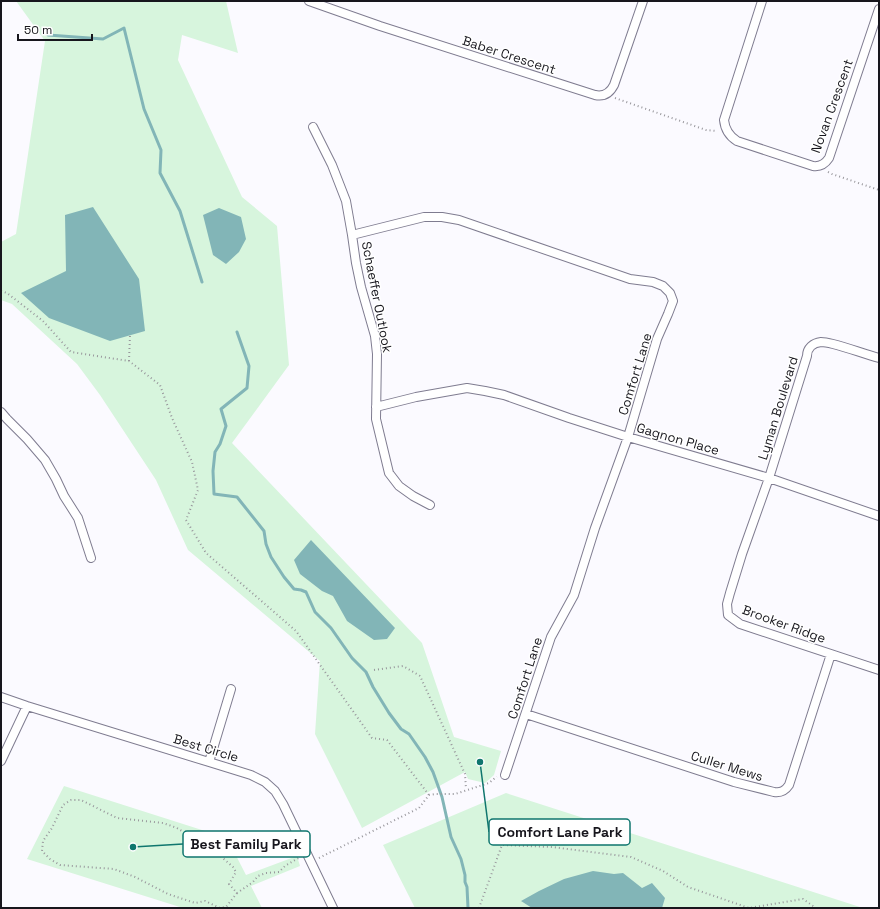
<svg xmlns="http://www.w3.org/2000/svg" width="880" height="909" font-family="'Space Grotesk',sans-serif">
  <rect width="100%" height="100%" fill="#fbfaff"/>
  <!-- green -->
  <path fill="#d7f5dd" d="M 16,1 L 226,1 L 238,53 L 182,35 L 178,60 L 242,197 L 277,226 L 289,365 L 232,443 L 422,643 L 454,737 L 501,751 L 494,775 L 485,783 L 468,779 L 465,772 L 362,828 L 315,734 L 320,661 L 188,550 L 156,480 L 100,395 L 77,364 L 12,304 L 1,300 L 1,242 L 16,234 L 45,41 Z
    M 64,786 L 227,838 L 246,875 L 297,856 L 300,866 L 251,886 L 262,908 L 183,908 L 27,859 Z
    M 506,793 L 863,908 L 415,908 L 383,845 Z"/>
  <!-- water -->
  <path fill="#82b5b7" d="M 93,207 L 139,279 L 145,331 L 110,341 L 49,318 L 21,293 L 66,271 L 65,215 Z
    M 219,208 L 241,217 L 246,239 L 239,252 L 226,264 L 213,255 L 203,215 Z
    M 311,540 L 395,628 L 387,639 L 374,640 L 347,621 L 333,596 L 322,591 L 300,574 L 294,560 Z
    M 593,871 L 614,874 L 623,873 L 642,888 L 652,883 L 665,898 L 662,908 L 532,908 L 521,901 L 539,891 L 564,879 Z"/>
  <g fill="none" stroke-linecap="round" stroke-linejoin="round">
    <!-- stream -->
    <path stroke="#82b5b7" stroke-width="3" d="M 48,35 L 103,39 L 124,28 L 144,109 L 161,150 L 160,173 L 180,211 L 202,282
      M 237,332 L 249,366 L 247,388 L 221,409 L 226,426 L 220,444 L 215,452 L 213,471 L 214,494 L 237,497 L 264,531 L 266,544 L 271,557 L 284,577 L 294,589 L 301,590 L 306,592 L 315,612 L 331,628 L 352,658 L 366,672 L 373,687 L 389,713 L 401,729 L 409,734 L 425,757 L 433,772 L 442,797 L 451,837 L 461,859 L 465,875 L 465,882 L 467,887 L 468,908"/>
    <defs>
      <path id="minor" d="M 309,1 L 380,26 L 595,95 C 604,97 610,93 614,85 L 643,1
        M 762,1 L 724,120 C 725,130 729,136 737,141 L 813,166 C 820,167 825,164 829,158 L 879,9
        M 313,127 L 332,165 L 346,201 L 352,235 L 356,263 L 361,287 L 375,336 L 377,354 L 376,419 L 389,473 L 399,486 L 413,496 L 430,505
        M 352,235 L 424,217 L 442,217 L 459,220 L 630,279 L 653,282 L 663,286 L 670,293 L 673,301 L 668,314 L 657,339 L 628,437 L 595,528 L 574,595 L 551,637 L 505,775
        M 879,358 C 864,354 849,348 833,344 C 829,343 825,342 821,342 C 813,343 807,348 807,356 L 769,478 L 742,554 L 730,593 L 727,604 L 728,615 L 740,624 L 879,670
        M 376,407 L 416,397 L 467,388 L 485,391 L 504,395 L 569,418 L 628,437 L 769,478 L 879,516
        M 1,412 L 7,419 L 27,439 L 45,460 L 56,479 L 64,496 L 78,518 L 91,558
        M 1,697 L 27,706 L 209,762 L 251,775 L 265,782 L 275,791 L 283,804 L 333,908
        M 526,714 L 734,782 L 774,792 C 781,793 785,791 789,785 L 831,654
        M 1,761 L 27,706
        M 209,762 L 231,689"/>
    </defs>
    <!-- minor casing -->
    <use href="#minor" stroke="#7f7c90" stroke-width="10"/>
    <!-- path -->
    <path stroke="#98979c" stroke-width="2" stroke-dasharray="1 3" stroke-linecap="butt" d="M 615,98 L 706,130 L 717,131
      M 828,172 L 832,174 L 879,190
      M 1,291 L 7,293 L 43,321 L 71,352 L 129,361 L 160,385 L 172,418 L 192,462 L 198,490 L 186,520 L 206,553 L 296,631 L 372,738 L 387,740 L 429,795
      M 129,361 L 130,335
      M 374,670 L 403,666 L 420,676 L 465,774 L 466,789
      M 319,858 L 419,808 L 429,795 L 436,794 L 455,794 L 489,783 L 495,778 L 497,777
      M 237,893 L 226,907 L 220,908 L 205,901 L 195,903 L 168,894 L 135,877 L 114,869 L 60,865 L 50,859 L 42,851 L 43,841 L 52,828 L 63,805 L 71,800 L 81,800 L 117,818 L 163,823 L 177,828 L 216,852 L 233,867 L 236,872 L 229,884 L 237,893 L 253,882 L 258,876 L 266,873 L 279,872 L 285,866 L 300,857
      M 479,908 L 502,845 L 552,847 L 631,857 L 663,871 L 688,887 L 749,908 L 803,899 L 816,908"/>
    <!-- minor -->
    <use href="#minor" stroke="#fff" stroke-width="8"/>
  </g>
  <g text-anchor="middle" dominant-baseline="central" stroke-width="3" stroke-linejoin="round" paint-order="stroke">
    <!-- street labels -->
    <g font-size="13" fill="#17161d" stroke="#fff">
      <text transform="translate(509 55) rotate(18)">Baber Crescent</text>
      <text transform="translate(832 106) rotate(-70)">Novan Crescent</text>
      <text transform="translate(377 297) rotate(79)">Schaeffer Outlook</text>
      <text transform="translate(635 374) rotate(-73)">Comfort Lane</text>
      <text transform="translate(778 408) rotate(-73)">Lyman Boulevard</text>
      <text transform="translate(678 439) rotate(16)">Gagnon Place</text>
      <text transform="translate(784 624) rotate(20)">Brooker Ridge</text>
      <text transform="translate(525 678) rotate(-72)">Comfort Lane</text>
      <text transform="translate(206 748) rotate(17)">Best Circle</text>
      <text transform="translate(727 766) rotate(17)">Culler Mews</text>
    </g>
  </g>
  <!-- callouts -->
  <path fill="none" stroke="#0f766e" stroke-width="1.5" d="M480 762L489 832M133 847L183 844"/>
  <g fill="#0f766e" stroke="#fff" stroke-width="1.5">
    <circle cx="480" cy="762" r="4"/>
    <circle cx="133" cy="847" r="4"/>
  </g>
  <g fill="#fff" stroke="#0f766e" stroke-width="1.5">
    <rect x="489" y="819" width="141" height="26" rx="4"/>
    <rect x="183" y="831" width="127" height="26" rx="4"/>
  </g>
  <g font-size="14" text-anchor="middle" font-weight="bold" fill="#17161d">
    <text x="560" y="837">Comfort Lane Park</text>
    <text x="246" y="849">Best Family Park</text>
  </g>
  <!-- border -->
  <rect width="880" height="909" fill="none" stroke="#17161d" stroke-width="4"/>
  <!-- scale -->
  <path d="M18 34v6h74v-6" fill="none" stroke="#17161d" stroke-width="2"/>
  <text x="24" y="34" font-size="12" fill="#17161d" stroke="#ffffff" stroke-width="3" paint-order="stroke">50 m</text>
</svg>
